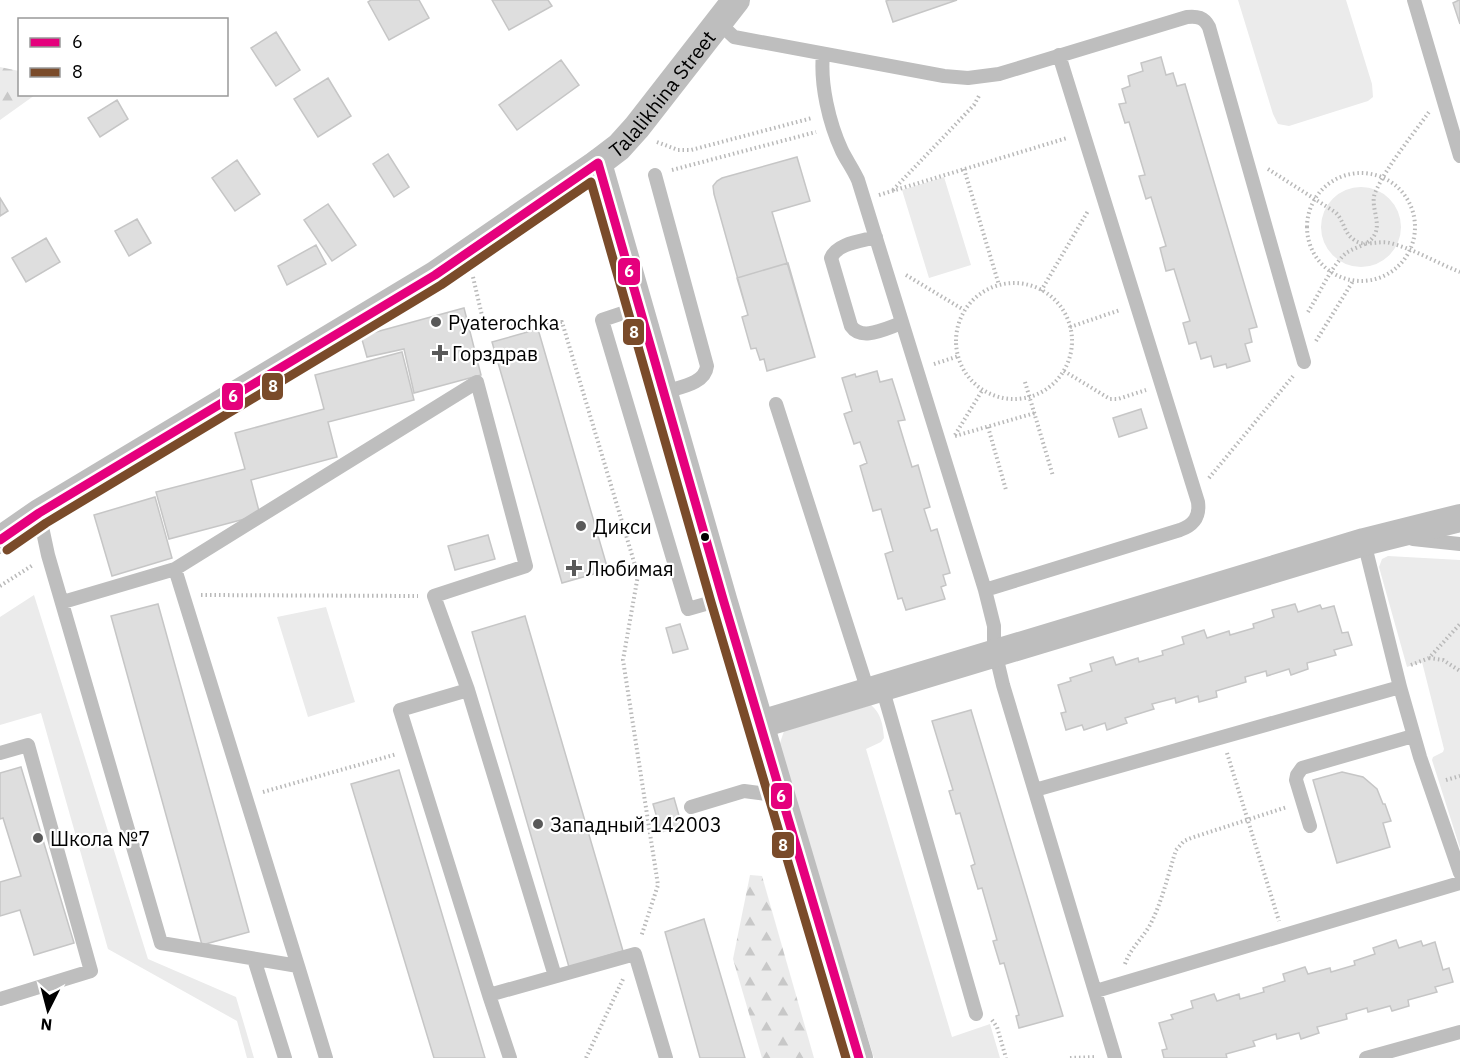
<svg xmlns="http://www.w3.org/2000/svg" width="1460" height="1058" font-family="'IBM Plex Sans',sans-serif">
  <defs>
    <pattern id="forest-firs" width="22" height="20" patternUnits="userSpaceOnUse" patternTransform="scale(1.5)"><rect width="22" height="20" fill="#ebebeb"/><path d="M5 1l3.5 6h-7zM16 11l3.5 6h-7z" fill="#c8c8c8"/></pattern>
  </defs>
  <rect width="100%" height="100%" fill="#fff"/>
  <!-- green -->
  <path fill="#ebebeb" d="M 1238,0 L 1346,0 L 1372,84 L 1373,97 L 1368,101 L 1289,126 L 1278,124 L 1273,114 Z
    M 944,177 L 971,265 L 929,278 L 902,190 Z
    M1321 227a40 40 0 1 1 80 0a40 40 0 1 1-80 0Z
    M 1388,556 L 1460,560 L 1460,848 L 1432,760 L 1433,757 L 1443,752 L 1444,749 L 1422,662 L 1407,667 L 1379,567 L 1382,559 Z
    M 34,595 L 148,959 L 236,997 L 254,1058 L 247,1058 L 237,1021 L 108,949 L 41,713 L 0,725 L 0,617 Z
    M 326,607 L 355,702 L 308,717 L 277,617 Z
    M 871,705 C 881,713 883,725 884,738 L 881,742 L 866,749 L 952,1037 L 990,1024 L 1000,1058 L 874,1058 L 779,746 L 784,731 Z"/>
  <!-- forest -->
  <path fill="url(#forest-firs)" d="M 0,67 L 19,71 L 20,94 L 35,95 L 0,120 Z
    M 750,875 L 762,876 L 814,1058 L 762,1058 L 733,959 Z"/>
  <!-- building -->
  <path fill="#dedede" stroke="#c6c6c6" stroke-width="1.5" d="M 371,0 L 419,0 L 429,18 L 389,40 L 368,2 Z
    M 492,0 L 548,0 L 552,6 L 509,30 Z
    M 889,0 L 957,0 L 893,22 L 886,1 Z
    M 1459,0 L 1460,0 L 1460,24 L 1453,3 Z
    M 276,32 L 300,70 L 276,86 L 251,48 Z
    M 1161,57 L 1166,75 L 1173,73 L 1177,86 L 1185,84 L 1257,327 L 1249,329 L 1252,342 L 1245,344 L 1250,361 L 1227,368 L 1226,364 L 1214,367 L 1211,356 L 1201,359 L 1196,342 L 1189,344 L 1183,323 L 1190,321 L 1174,269 L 1166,271 L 1160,248 L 1166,246 L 1151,197 L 1146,199 L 1139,176 L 1145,175 L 1129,122 L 1125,123 L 1119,104 L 1126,103 L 1122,89 L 1130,86 L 1128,76 L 1143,71 L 1141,63 Z
    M 561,60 L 579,85 L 517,130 L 499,105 Z
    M 328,78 L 351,116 L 318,137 L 294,99 Z
    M 117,100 L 128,119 L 100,137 L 88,118 Z
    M 388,154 L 409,187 L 394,197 L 373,164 Z
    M 797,157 L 810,201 L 772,212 L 815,357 L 767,371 L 764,359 L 760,360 L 756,348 L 751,349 L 742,317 L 748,315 L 714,194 L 713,186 L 717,181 L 722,178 Z
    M 237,160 L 260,194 L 235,211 L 212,178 Z
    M 0,198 L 8,211 L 0,216 Z
    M 328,204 L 356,245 L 332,261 L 304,220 Z
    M 137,219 L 151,243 L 129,256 L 115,231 Z
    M 46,238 L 60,262 L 26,282 L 12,258 Z
    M 316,245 L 326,264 L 287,285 L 278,266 Z
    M 788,263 L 815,357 L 767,371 L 764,359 L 760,360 L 756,348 L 751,349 L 742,317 L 748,315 L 737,278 Z
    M 464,308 L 481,375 L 414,393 L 404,349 L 367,357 L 361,336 Z
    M 538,329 L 608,570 L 562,583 L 492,342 Z
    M 402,352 L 414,400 L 328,422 L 337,457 L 251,480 L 260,515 L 169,539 L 156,492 L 245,469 L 235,433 L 324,409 L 315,375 Z
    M 877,371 L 880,382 L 892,379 L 905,420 L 898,421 L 912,467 L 918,465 L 930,507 L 924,509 L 931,531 L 937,529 L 950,573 L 943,575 L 946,585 L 941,587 L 945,599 L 906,610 L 902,598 L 898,599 L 885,554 L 893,551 L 881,509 L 873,511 L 860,466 L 867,463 L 860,442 L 854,444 L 844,414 L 852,411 L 842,378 L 855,374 L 856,377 Z
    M 1141,409 L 1147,428 L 1119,437 L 1113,418 Z
    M 155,497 L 172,558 L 112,576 L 94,515 Z
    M 488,535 L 495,559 L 455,570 L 448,546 Z
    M 158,604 L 249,932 L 202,945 L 111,616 Z
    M 1295,604 L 1298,612 L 1320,605 L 1322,609 L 1334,606 L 1342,633 L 1348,632 L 1352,645 L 1334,650 L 1336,655 L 1307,663 L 1308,669 L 1291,675 L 1289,669 L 1267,676 L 1266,671 L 1245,677 L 1246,682 L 1216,691 L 1217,697 L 1199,702 L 1198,696 L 1176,703 L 1175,698 L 1152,704 L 1154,709 L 1125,718 L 1127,723 L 1107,730 L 1105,723 L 1084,730 L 1082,725 L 1066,730 L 1061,713 L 1066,712 L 1058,685 L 1071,681 L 1070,678 L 1092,671 L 1090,664 L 1113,657 L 1116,665 L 1138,658 L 1139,662 L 1163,655 L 1162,651 L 1184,644 L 1182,637 L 1204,630 L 1207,638 L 1229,631 L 1230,635 L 1254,628 L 1253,624 L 1274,617 L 1272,610 Z
    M 525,616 L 623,951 L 569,967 L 472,632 Z
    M 680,624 L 688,649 L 673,653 L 666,628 Z
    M 971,710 L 1063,1016 L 1019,1028 L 1016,1016 L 1019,1015 L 1004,963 L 1000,964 L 993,941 L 997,940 L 982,888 L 978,889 L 971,866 L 975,864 L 960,813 L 956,814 L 949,791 L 953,790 L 932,721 Z
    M 21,767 L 74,943 L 34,955 L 20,910 L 0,916 L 0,882 L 21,876 L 3,818 L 0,819 L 0,773 Z
    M 399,770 L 485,1058 L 434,1058 L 351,784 Z
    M 1342,772 L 1363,777 L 1377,789 L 1383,804 L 1385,804 L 1391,821 L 1383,823 L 1390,847 L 1337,863 L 1313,780 Z
    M 674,798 L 682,826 L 661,832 L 653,804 Z
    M 704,919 L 745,1058 L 700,1058 L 665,932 Z
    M 1396,940 L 1399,948 L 1421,941 L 1423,946 L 1435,942 L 1443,970 L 1449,968 L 1453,982 L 1435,987 L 1437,992 L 1408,1000 L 1409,1006 L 1392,1011 L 1390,1006 L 1368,1012 L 1367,1008 L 1346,1014 L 1347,1019 L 1317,1027 L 1319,1033 L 1301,1039 L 1299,1033 L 1277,1039 L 1276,1034 L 1253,1041 L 1255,1046 L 1226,1054 L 1227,1058 L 1164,1058 L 1162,1050 L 1167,1049 L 1159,1023 L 1173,1019 L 1171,1015 L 1193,1008 L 1191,1001 L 1214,994 L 1217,1001 L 1239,994 L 1240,999 L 1264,992 L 1263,988 L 1285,981 L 1283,974 L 1305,967 L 1308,974 L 1330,968 L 1331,972 L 1355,965 L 1354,961 L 1375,954 L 1373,948 Z"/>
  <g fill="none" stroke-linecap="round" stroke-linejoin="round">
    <!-- path -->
    <path stroke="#b9b9b9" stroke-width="4" stroke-dasharray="1.5 3" stroke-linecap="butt" d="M 657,142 L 678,150 L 691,150 L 812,118
      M 964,169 L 999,285
      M 1268,169 L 1335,212 C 1344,220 1344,233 1353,239 C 1363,248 1378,240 1390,243 C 1414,249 1437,263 1460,272
      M 672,170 L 816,132
      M1307 227a54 54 0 1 1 108 0a54 54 0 1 1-108 0Z
      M 893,190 L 974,105 L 980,94
      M 879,195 L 1067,138
      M 906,275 L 964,310
      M 473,277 L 483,320 L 489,328 L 562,322 L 638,575 L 623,660 L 658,885 L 641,937
      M956 341a58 58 0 1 1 116 0a58 58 0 1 1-116 0Z
      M 1041,291 L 1088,211
      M 1308,312 C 1319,294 1328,273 1342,257 C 1351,246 1368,248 1375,234 C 1381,221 1370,206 1375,193 C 1386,167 1412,136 1429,112
      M 1070,327 L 1120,310
      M 1316,341 L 1353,281
      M 934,364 L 959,356
      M 1064,371 L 1110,399 L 1118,399 L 1146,390
      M 1025,382 L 1053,476
      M 988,427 L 1006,490
      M 955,435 L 983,389
      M 955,436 L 1035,413
      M 1209,478 L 1294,375
      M 0,586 L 33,565
      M 201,595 L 418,596
      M 1429,658 L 1443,660 L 1460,671
      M 1411,665 L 1429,658 L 1460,624
      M 1227,753 L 1279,921
      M 1446,780 L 1460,776
      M 263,792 L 397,754
      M 1125,964 C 1130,949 1142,939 1150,925 C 1162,902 1168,875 1176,850 L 1184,841 L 1191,838 L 1287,807
      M 992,1020 L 997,1027 L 1006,1058
      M 586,1058 L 624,977
      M 1070,1058 L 1097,1057"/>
    <!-- service -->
    <path stroke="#bebebe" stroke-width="14" d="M 1414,0 L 1460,156
      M 718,22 L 734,37 L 944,76 L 968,78 L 999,74 L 1187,17 C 1197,16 1204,17 1209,27 L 1304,362
      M 823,54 C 820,84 829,123 842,151 C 847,161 853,169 858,180 L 985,590 L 994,626 L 994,647 L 1003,685 L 1115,1058
      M 655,175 L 707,366 C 705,384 680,387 665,392
      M 876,237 C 862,241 837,243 831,258 L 851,326 C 862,342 886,328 902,323
      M 641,307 L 602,320 L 688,609 L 723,599
      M 776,404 L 868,691
      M 39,513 L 48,555 L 161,943 L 298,966 L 326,1058
      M 1413,539 L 1460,544
      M 175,569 L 298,966
      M 985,590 L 1180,530 C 1194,525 1200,517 1198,502 L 1059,55
      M 63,602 L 175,569 L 477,382 L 526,566 L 434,596 L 468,690
      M 882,687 L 976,1014
      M 1400,687 L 1420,757 L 1460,873
      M 0,753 L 28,745 L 91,971 L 0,999
      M 1035,790 L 1400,687 L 1364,542
      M 691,807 L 744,791 L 782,796
      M 1310,826 L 1296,780 L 1297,775 L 1302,768 L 1413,736
      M 254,959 L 285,1058
      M 1096,991 L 1460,883
      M 489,995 L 400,710 L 468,690 L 555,976
      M 510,1058 L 489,995 L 635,954 L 666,1058
      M 1366,1058 L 1460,1032"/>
    <!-- minor -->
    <g stroke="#bebebe" stroke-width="28">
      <path d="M 598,163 L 723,599 L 859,1058"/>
      <path id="s1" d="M 0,540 L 39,513 L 435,275 L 598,163 L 619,147 L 637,127 L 736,0"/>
      <path d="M 761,724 L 1364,542 L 1460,518"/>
    </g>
    <defs>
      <path id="bus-1" d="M 0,540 L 39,513 L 435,275 L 598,163 L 723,599 L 859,1058"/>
      <path id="bus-2" d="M 7,550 L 46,523 L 441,285 L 591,182 L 711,602 L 846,1058"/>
    </defs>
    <!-- bus-1 casing -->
    <use href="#bus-1" stroke="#fff" stroke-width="14"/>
    <!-- bus-2 casing -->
    <use href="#bus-2" stroke="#fff" stroke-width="14"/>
    <!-- bus-1 -->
    <use href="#bus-1" stroke="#e5007d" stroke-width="9"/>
    <!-- bus-2 -->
    <use href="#bus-2" stroke="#7a4b2a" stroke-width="9"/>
  </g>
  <!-- markers -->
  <g fill="#595959" stroke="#fff" stroke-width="2">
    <circle cx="436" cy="322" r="6"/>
    <path d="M437 344h6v6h6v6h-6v6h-6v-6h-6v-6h6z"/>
    <circle cx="581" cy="526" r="6"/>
    <path d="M571 559h6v6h6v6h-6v6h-6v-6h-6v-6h6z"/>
    <circle cx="538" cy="824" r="6"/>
    <circle cx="38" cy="838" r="6"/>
  </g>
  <circle fill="#000" stroke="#fff" stroke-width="2" cx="705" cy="537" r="5"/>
  <g text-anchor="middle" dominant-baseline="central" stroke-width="4.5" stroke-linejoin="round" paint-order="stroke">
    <!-- street labels -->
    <g font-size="20" fill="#000" stroke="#fff">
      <text stroke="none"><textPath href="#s1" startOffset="802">Talalikhina Street</textPath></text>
    </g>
    <!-- poi labels -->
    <g font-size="20" fill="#000" stroke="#fff" text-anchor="start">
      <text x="448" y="322">Pyaterochka</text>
      <text x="452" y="353">Горздрав</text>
      <text x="593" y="526">Дикси</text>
      <text x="586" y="568">Любимая</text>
      <text x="550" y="824">Западный 142003</text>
      <text x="50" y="838">Школа №7</text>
    </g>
  </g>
  <g stroke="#fff" stroke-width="2">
    <rect x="617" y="257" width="24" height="29" rx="6" fill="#e5007d"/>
    <rect x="622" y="318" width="23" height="28" rx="6" fill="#7a4b2a"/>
    <rect x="261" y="372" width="23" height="29" rx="6" fill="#7a4b2a"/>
    <rect x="221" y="382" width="23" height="29" rx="6" fill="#e5007d"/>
    <rect x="770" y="782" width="23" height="28" rx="6" fill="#e5007d"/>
    <rect x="771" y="831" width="24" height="28" rx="6" fill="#7a4b2a"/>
  </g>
  <g font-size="16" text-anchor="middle" font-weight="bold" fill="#fff">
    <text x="629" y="277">6</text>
    <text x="634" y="338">8</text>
    <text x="273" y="392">8</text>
    <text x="233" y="402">6</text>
    <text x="781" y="802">6</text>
    <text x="783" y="851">8</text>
  </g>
  <!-- legend -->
  <rect x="18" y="18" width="210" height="78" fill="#ffffff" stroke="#999999" stroke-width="1.5"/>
  <rect x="30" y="38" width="30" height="9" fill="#e5007d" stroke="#999999" stroke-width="1.5"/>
  <text x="72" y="48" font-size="18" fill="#000000">6</text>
  <rect x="30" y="68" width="30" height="9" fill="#7a4b2a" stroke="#999999" stroke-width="1.5"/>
  <text x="72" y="78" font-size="18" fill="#000000">8</text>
  <!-- north arrow -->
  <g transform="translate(48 1010) rotate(186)" stroke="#ffffff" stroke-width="4.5" paint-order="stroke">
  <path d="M0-4.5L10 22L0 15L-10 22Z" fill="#000000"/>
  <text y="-9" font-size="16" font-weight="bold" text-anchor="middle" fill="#000000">N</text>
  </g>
</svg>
